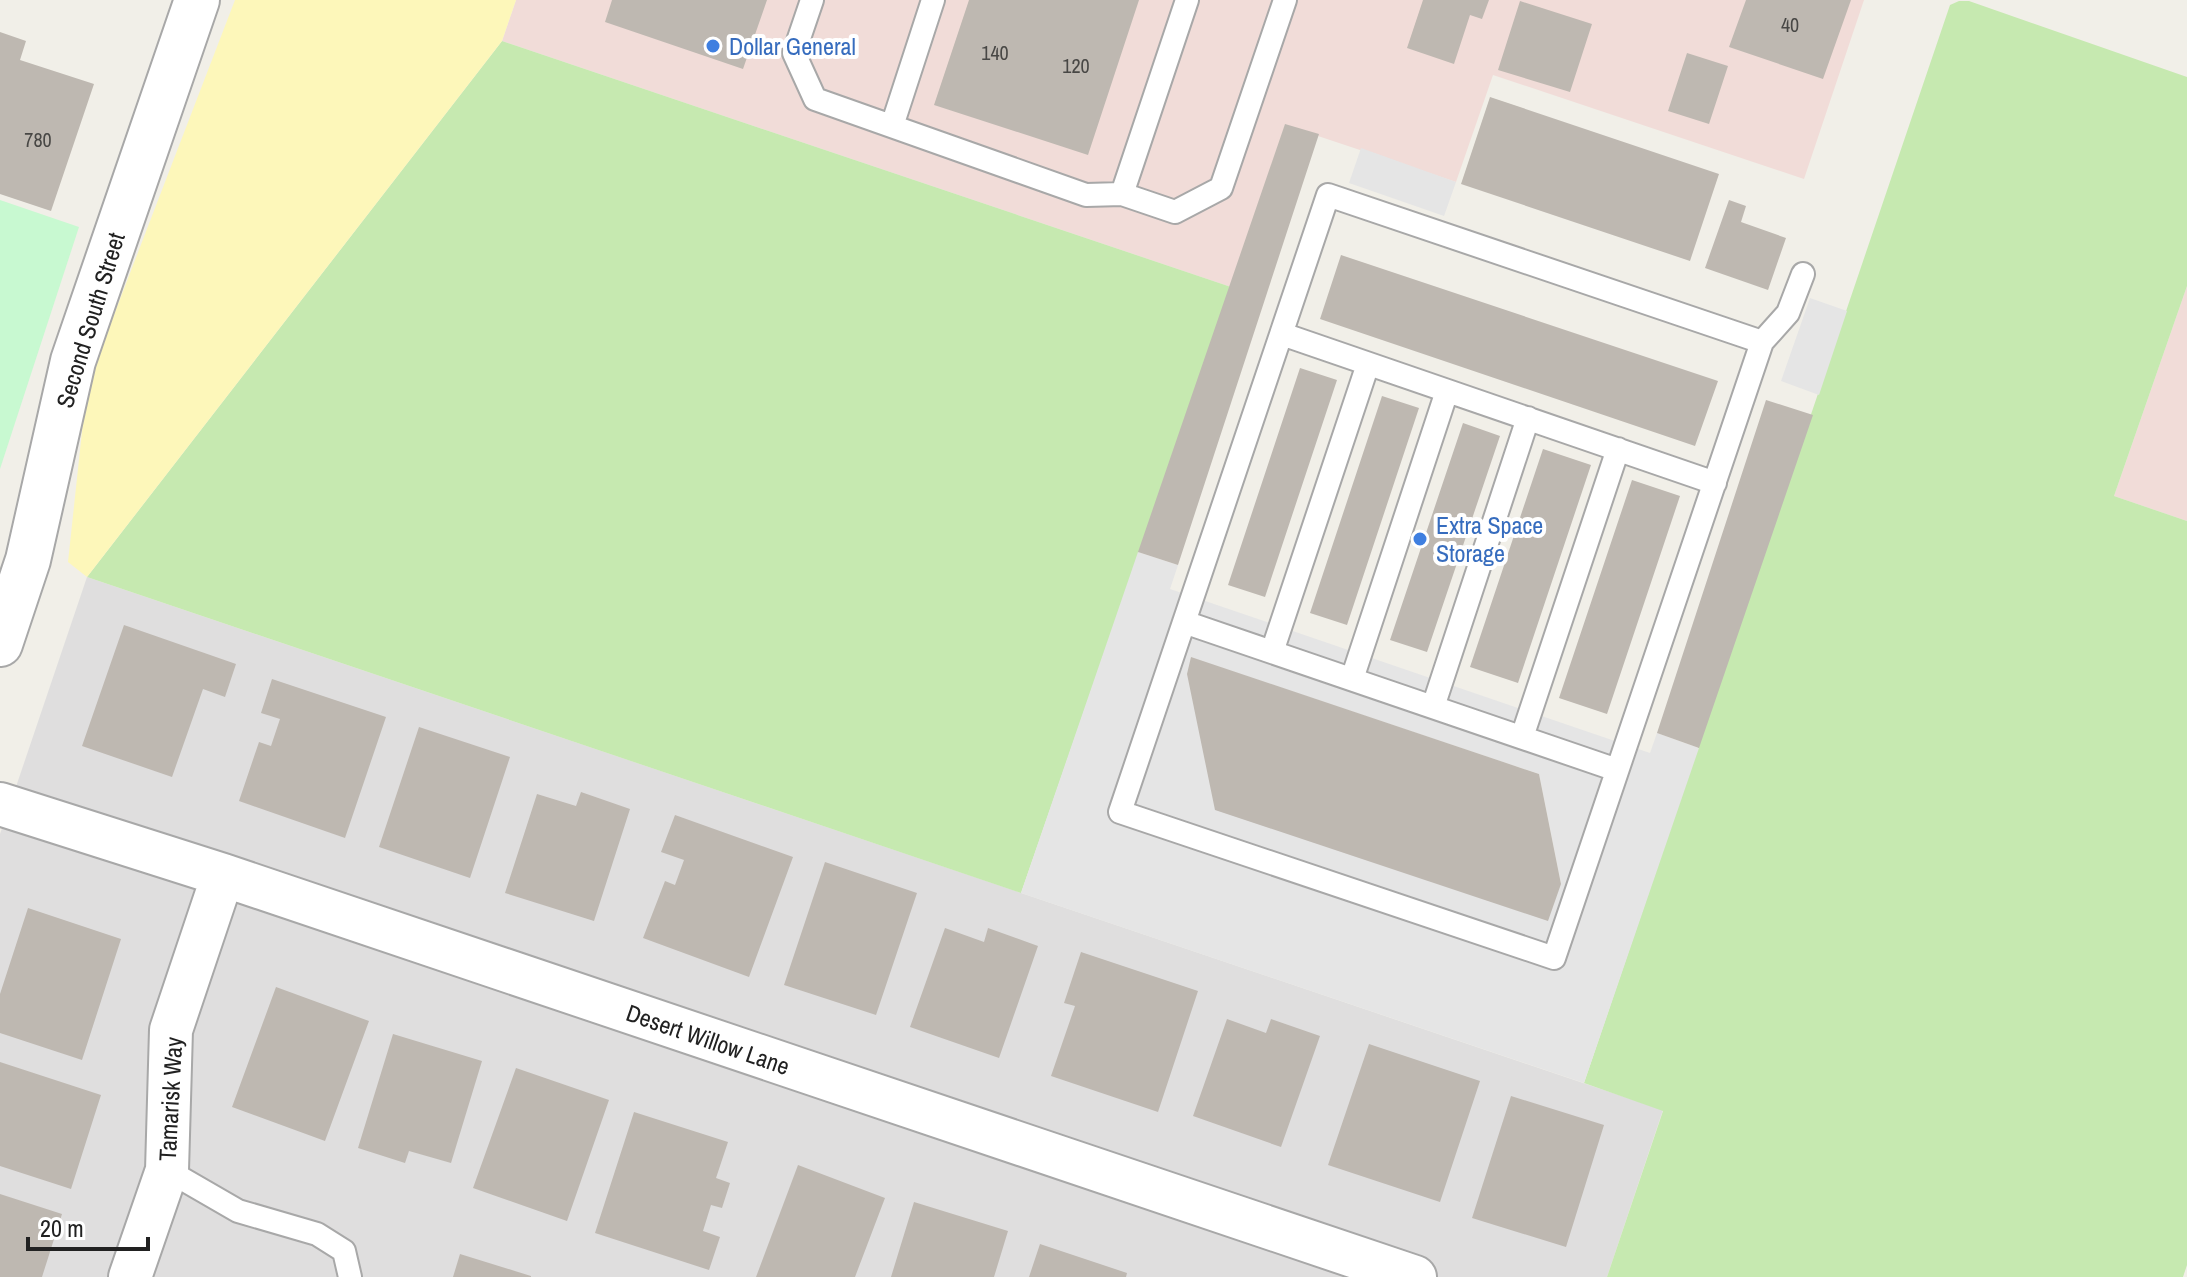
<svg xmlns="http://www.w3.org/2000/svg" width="2187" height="1277" font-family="'Archivo Narrow',sans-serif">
  <rect width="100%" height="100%" fill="#f1efe8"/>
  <!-- residential -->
  <path fill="#dfdede" d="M 87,577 L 1663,1110 L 1607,1277 L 0,1277 L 0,834 Z"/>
  <!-- commercial -->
  <path fill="#f1dcd8" d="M 516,0 L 1864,0 L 1804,179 L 1493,75 L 1456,182 L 1285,125 L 1231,287 L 502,41 Z
    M 2187,286 L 2187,521 L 2114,496 Z"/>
  <!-- grass -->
  <path fill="#c6e9b0" d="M 1959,1 L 1969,1 L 2187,77 L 2187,286 L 2114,496 L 2187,521 L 2187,1265 L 2183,1277 L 1607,1277 L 1663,1111 L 1584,1083 L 1950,5 Z
    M 502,41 L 1231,287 L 1021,893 L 87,577 Z"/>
  <!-- sand -->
  <path fill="#fdf7ba" d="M 235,0 L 516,0 L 502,41 L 87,577 L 68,562 L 87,385 Z"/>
  <!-- park -->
  <path fill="#c8f9d1" d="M 0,200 L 79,227 L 0,469 Z"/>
  <!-- parking -->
  <path fill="#e5e5e5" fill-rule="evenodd" d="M 1361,148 L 1456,182 L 1444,216 L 1349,183 Z
    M 1810,298 L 1847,311 L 1819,395 L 1781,381 Z
    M 1138,552 L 1178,565 L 1170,589 L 1650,753 L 1657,733 L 1699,748 L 1584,1083 L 1021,893 ZM 1192,658 L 1539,774 L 1561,884 Z"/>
  <!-- building -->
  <path fill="#beb8b1" d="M 612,0 L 767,0 L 743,69 L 605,22 Z
    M 969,0 L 1139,0 L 1088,155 L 934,105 Z
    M 1423,0 L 1489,0 L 1482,19 L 1470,15 L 1454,64 L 1407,48 Z
    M 1746,0 L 1851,0 L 1823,79 L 1729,47 Z
    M 1520,1 L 1592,24 L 1570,92 L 1498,70 Z
    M 0,32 L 26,41 L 20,60 L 94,84 L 51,211 L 0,194 Z
    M 1687,53 L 1728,66 L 1709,124 L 1668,111 Z
    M 1490,97 L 1719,174 L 1690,261 L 1461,184 Z
    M 1285,124 L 1319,134 L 1178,565 L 1138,552 Z
    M 1729,200 L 1746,206 L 1741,222 L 1786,238 L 1768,290 L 1705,268 Z
    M 1341,255 L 1718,381 L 1695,446 L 1320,319 Z
    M 1300,368 L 1337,380 L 1265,597 L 1228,585 Z
    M 1382,396 L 1419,408 L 1347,625 L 1310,613 Z
    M 1766,400 L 1813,415 L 1699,748 L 1657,733 Z
    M 1463,423 L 1500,436 L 1427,652 L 1390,640 Z
    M 1543,449 L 1591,465 L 1518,683 L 1470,667 Z
    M 1632,480 L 1680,496 L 1607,714 L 1559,698 Z
    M 124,625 L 236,664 L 225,697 L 203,689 L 172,777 L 82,746 Z
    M 1191,657 L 1539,774 L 1561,884 L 1548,921 L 1215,810 L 1187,674 Z
    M 272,679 L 386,717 L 345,838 L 239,801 L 259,742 L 271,746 L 280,719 L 261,713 Z
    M 419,727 L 510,757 L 470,878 L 379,847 Z
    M 581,792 L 630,809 L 594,921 L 505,893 L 537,794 L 576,806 Z
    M 675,815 L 793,857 L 749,977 L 643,938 L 665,881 L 675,885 L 684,860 L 661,852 Z
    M 825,862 L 917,893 L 876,1015 L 784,985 Z
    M 28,908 L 121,939 L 82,1060 L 0,1033 L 0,994 Z
    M 945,928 L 984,942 L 988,928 L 1038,946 L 999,1058 L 910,1027 Z
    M 1081,952 L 1198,991 L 1158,1112 L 1051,1076 L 1075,1006 L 1064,1003 Z
    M 276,987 L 369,1021 L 325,1141 L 232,1107 Z
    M 1227,1019 L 1266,1033 L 1271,1019 L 1320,1036 L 1281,1147 L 1193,1116 Z
    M 393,1034 L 482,1061 L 451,1163 L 409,1151 L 405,1163 L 358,1148 Z
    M 1369,1044 L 1480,1081 L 1440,1202 L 1328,1165 Z
    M 0,1062 L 101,1095 L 71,1189 L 0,1166 Z
    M 516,1068 L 609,1100 L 567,1221 L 473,1188 Z
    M 1511,1096 L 1604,1125 L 1566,1247 L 1472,1218 Z
    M 634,1112 L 728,1142 L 716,1178 L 730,1183 L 722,1208 L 711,1205 L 703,1231 L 720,1237 L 709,1270 L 595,1233 Z
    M 798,1165 L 885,1198 L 855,1277 L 756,1277 Z
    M 0,1194 L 62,1214 L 42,1277 L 0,1277 Z
    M 914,1202 L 1008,1231 L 994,1277 L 891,1277 Z
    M 1040,1244 L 1127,1273 L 1126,1277 L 1029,1277 Z
    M 460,1254 L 531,1276 L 531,1277 L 453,1277 Z"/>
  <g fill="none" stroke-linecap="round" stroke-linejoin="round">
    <defs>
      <path id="service" d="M 812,0 L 794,53 L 815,99 L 1086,195 L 1122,194 L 1175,212 L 1221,188 L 1285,0
        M 892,126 L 933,0
        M 1122,194 L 1187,0
        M 1328,195 L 1762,342 L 1554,958 L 1120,812 Z
        M 1282,334 L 1715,483
        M 1762,342 L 1788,313 L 1803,274
        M 1184,622 L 1617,770
        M 1272,652 L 1368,364
        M 1352,679 L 1447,391
        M 1433,707 L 1528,418
        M 1522,737 L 1618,449
        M 167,1170 L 238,1211 L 317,1234 L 344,1251 L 350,1277"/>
      <path id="minor" d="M 0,804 L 223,875 L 1415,1277
        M 130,1277 L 167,1170 L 171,1030 L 223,875"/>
      <path id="tertiary" d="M 0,644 L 28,560 L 73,361 L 197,0"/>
    </defs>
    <!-- service casing -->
    <use href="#service" stroke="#a8a8a8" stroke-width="26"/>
    <!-- minor casing -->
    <use href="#minor" stroke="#a8a8a8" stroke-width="46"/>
    <!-- tertiary casing -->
    <use href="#tertiary" stroke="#a8a8a8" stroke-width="48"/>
    <!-- service -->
    <use href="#service" stroke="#fff" stroke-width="22"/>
    <!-- minor -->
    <use href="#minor" stroke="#fff" stroke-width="42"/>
    <!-- tertiary -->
    <use href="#tertiary" stroke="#fff" stroke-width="44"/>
  </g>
  <!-- markers -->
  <g fill="#3f7fe0" stroke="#fff" stroke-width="3">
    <circle cx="713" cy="46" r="8"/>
    <circle cx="1420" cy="539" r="8"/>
  </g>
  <g text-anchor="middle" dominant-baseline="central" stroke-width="8" stroke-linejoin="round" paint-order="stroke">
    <!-- number labels -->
    <g font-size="20" fill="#484745">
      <text x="1790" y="24">40</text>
      <text x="995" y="52">140</text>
      <text x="1076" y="65">120</text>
      <text x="38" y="139">780</text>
    </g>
    <!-- shop labels -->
    <g font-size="24" fill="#366cbe" stroke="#fff" text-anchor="start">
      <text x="729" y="46">Dollar General</text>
      <text x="1436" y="525">Extra Space<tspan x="1436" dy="28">Storage</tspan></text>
    </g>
    <!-- street labels -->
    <g font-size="24" fill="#212121" stroke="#fff">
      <text transform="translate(90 320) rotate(-73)">Second South Street</text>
      <text transform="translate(708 1039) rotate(19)">Desert Willow Lane</text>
      <text transform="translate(170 1099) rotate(-87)">Tamarisk Way</text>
    </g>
  </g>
  <!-- scale -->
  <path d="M28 1237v12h120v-12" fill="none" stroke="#212121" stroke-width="4"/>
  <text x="40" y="1237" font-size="24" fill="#212121" stroke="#ffffff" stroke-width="6" paint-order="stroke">20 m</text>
</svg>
